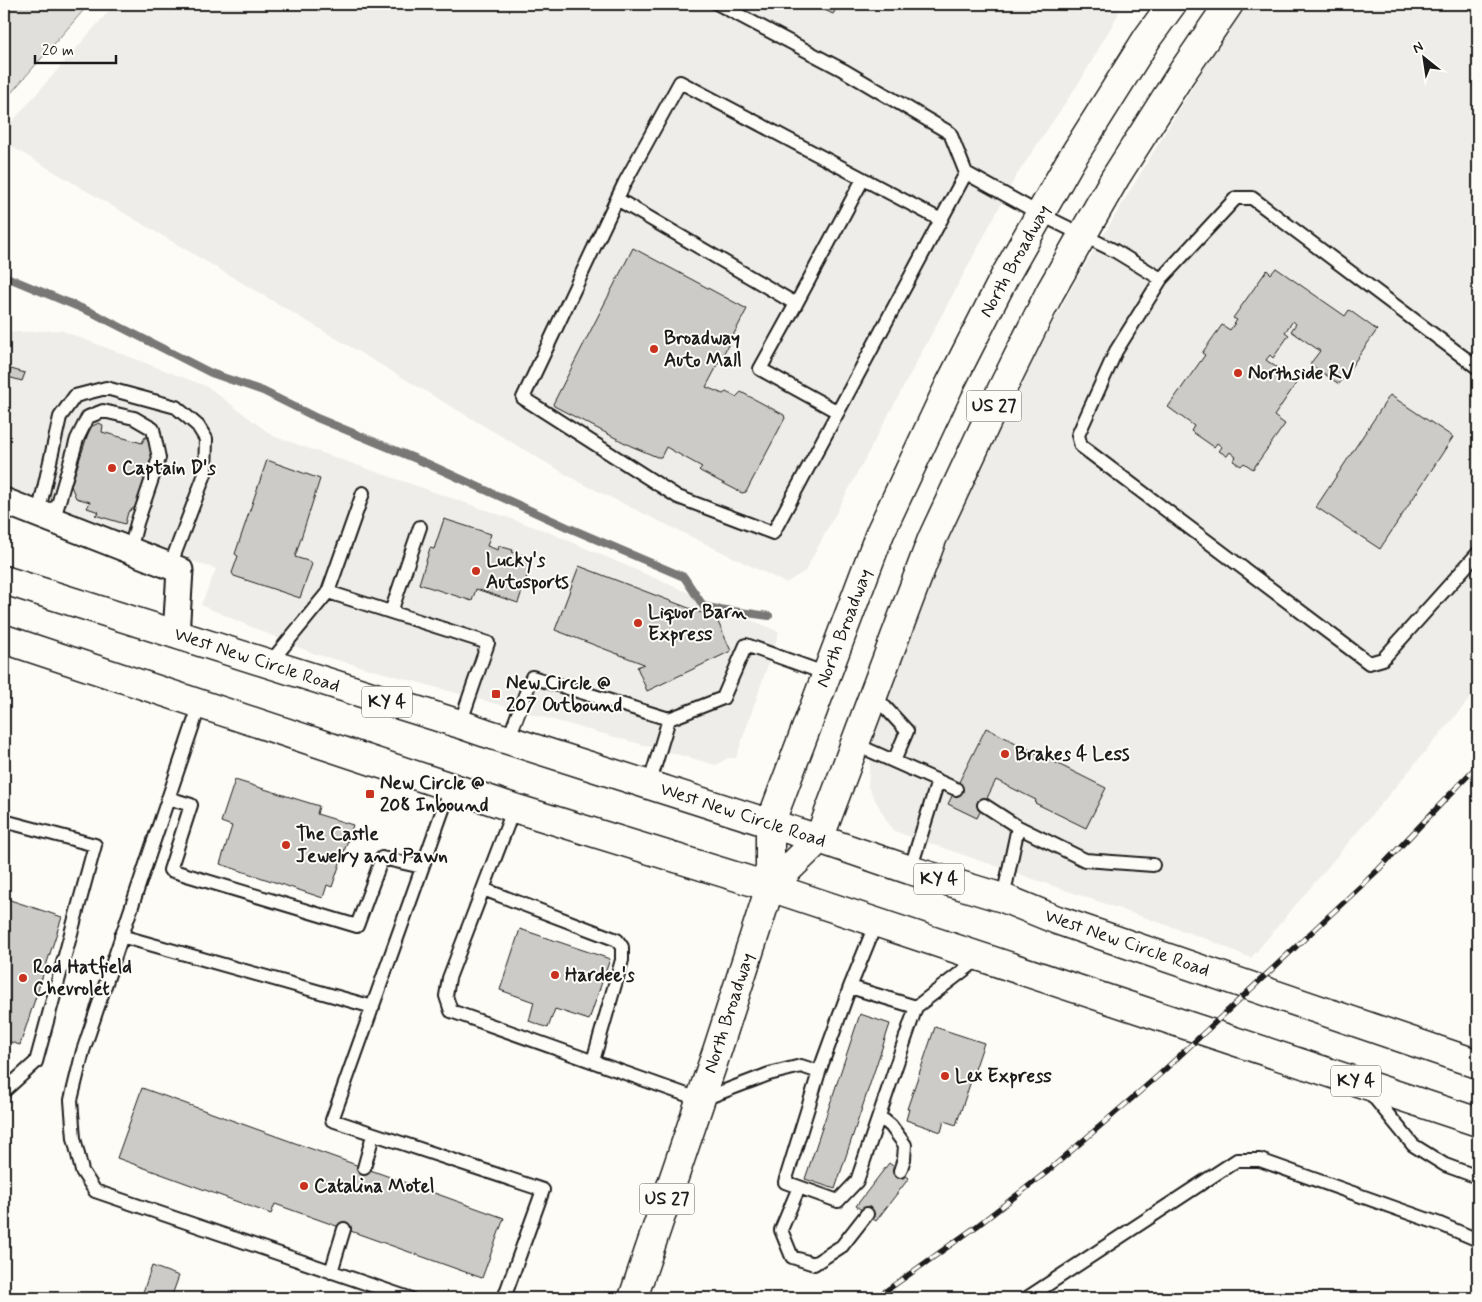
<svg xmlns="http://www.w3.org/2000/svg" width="1482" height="1302" font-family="Mynerve,sans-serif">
  <rect width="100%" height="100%" fill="#fdfcf7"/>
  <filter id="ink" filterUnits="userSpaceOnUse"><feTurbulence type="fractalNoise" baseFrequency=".02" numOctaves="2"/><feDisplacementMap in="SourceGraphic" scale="10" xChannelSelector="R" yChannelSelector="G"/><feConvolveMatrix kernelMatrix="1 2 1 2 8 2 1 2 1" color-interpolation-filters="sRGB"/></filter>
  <g filter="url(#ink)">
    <!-- built -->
    <path fill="#eeede9" d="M 115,4 L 1124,4 L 1082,78 L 1016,176 L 805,571 L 786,583 L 579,482 L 4,142 L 4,131 Z
      M 1249,4 L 1478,4 L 1478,689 L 1251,958 L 1207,939 L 894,831 L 887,821 L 868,787 L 872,734 L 902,646 L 1010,403 L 1075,282 L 1215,50 Z
      M 60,330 L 208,387 L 273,436 L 546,531 L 779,632 L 736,758 L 728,758 L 716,765 L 312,653 L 201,605 L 216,569 L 70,520 L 4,487 L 4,333 Z"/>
    <!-- green -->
    <path fill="#e0dfdb" stroke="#7e7e7c" d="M 4,4 L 89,4 L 4,101 Z"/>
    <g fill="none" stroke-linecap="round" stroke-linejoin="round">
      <!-- stream -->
      <path stroke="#797876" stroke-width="8" d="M 4,276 L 93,313 L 211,373 L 263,391 L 317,418 L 426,463 L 567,527 L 684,577 L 704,607 L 769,616"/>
    </g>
    <!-- building -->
    <path fill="#cccbc8" stroke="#1c1c1c" d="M 812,4 L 839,4 L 833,14 Z
      M 633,248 L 747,309 L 706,387 L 723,394 L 726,392 L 736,397 L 741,392 L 784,415 L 785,418 L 746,492 L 742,493 L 700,471 L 699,470 L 702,467 L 666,447 L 661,457 L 657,457 L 631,446 L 554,406 L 553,404 Z
      M 1276,268 L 1345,316 L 1349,310 L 1377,330 L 1339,384 L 1310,364 L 1320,351 L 1291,331 L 1296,324 L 1293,321 L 1285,332 L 1289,335 L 1273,358 L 1270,355 L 1266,360 L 1297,382 L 1274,416 L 1285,424 L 1253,469 L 1244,463 L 1241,466 L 1233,461 L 1236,457 L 1230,452 L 1227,456 L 1219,451 L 1222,447 L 1217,443 L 1214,447 L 1191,431 L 1194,426 L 1168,407 L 1205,355 L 1202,353 L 1222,325 L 1230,330 L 1237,320 L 1233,318 L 1267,270 L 1271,274 Z
      M 11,369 L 25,373 L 22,381 L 8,377 Z
      M 1390,395 L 1453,437 L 1380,549 L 1316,507 Z
      M 99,423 L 103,425 L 102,432 L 142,443 L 145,437 L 147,438 L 154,450 L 135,507 L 128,512 L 125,524 L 95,515 L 99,512 L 87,508 L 90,502 L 76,498 L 71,486 L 90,427 Z
      M 267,460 L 320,479 L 295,557 L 311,562 L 312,564 L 300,598 L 234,576 L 232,573 L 237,559 L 238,556 L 235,554 Z
      M 444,519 L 491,534 L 487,546 L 498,550 L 499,546 L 513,550 L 512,552 L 533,558 L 518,603 L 476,589 L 472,601 L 419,584 L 430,548 L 434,549 Z
      M 579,566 L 707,615 L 714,613 L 731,651 L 647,691 L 637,667 L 644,664 L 555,630 Z
      M 986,728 L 1106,788 L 1086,828 L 1035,803 L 1036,800 L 996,780 L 977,818 L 948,804 Z
      M 235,780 L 319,806 L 317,814 L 353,825 L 332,887 L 327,885 L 323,898 L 220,864 L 232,826 L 221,822 Z
      M 4,898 L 62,917 L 20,1045 L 4,1040 Z
      M 520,929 L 610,959 L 589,1020 L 555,1009 L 548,1028 L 529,1021 L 534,1002 L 500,990 Z
      M 860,1014 L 890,1024 L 835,1189 L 805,1179 Z
      M 935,1027 L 984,1043 L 956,1125 L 944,1121 L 941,1132 L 906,1120 L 909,1109 L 907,1109 Z
      M 142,1088 L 504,1218 L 482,1278 L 275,1204 L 271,1214 L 117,1158 Z
      M 889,1163 L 909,1178 L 876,1221 L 856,1206 Z
      M 152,1266 L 179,1276 L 171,1298 L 141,1298 Z"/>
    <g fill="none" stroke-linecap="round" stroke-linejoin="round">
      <defs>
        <path id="service" d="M 718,4 L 843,70 L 950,133 L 966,173 L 1040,214 L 1115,251 L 1161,279
          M 617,199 L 796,304 L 863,179
          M 941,220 L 680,82 L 625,182 L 523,398 L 678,497 L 773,533 L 966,173
          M 796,304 L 760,369 L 838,412
          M 1478,368 L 1252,198 L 1236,198 L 1161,279 L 1116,351 L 1078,435 L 1081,446 L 1369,663 L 1383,659 L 1478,553
          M 40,510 L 57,508 L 77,439 L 88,417 L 103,411 L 134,418 L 153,429 L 159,458 L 137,523 L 130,551
          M 38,515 L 60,417 L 75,396 L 106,388 L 176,407 L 198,426 L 206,439 L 205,474 L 170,566
          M 328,592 L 363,493
          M 391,612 L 420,527
          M 269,664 L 328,592 L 488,643 L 460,724
          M 873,694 L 907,731 L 894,761
          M 200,704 L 83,1051 L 71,1100 L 74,1138 L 82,1171 L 95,1191 L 409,1298
          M 669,719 L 723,698 L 746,645 L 827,674
          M 508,740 L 532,677 L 669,719 L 649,785
          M 855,744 L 956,789
          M 451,787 L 332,1120 L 543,1190 L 504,1298
          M 168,798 L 191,805 L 170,870 L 357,926 L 382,858 L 422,867
          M 984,805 L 1018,827 L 1003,898
          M 514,808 L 449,978 L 446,996 L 451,1011 L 701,1100 L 769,1074 L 801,1066 L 819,1072
          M 4,821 L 95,845 L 36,1062 L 4,1091
          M 1018,827 L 1085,860 L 1153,865
          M 910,870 L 938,781
          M 483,889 L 617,940 L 622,947 L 622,960 L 593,1061
          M 876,923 L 850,987 L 819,1072 L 785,1182 L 838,1201 L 857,1181 L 916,1007 L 981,957
          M 121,936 L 373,1007
          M 850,987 L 916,1007
          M 1368,1090 L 1413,1145 L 1445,1165 L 1478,1177
          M 879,1116 L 891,1126 L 905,1145 L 904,1159 L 900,1171
          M 364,1168 L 373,1135
          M 799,1187 L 781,1230 L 792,1257 L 814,1264 L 842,1246 L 867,1214
          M 331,1272 L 344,1229
          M 1027,1298 L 1237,1160 L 1260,1160 L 1440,1224 L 1478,1240"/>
        <path id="minor" d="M 4,501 L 180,570 L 176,635"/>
        <path id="primary" d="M 633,1298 L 718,1048 L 770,887"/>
        <path id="trunk" d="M 4,580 L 460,724 L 486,733 L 819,839 L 910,870 L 1003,898 L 1057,920 L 1478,1064
          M 4,639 L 514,808 L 770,887 L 1478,1122
          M 770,887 L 819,839 L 932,539 L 1002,389 L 1050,292 L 1115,178 L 1181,74 L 1229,4
          M 770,887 L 770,824 L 880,533 L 949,386 L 1005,276 L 1069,163 L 1148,37 L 1172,4"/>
      </defs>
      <!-- service casing -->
      <use href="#service" stroke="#1c1c1c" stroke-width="16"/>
      <!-- minor casing -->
      <use href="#minor" stroke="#1c1c1c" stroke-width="29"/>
      <!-- primary casing -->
      <use href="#primary" stroke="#1c1c1c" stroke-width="31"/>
      <!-- trunk casing -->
      <use href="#trunk" stroke="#1c1c1c" stroke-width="31"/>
      <!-- service -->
      <use href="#service" stroke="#fdfcf7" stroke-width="12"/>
      <!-- minor -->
      <use href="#minor" stroke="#fdfcf7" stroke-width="25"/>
      <!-- primary -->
      <use href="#primary" stroke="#fdfcf7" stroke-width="28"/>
      <!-- trunk -->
      <use href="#trunk" stroke="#fdfcf7" stroke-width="28"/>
      <defs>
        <path id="rail" d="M 876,1298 L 977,1226 L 1048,1171 L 1159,1075 L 1378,870 L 1478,765"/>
      </defs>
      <!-- rail casing -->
      <use href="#rail" stroke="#1c1c1c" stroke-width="5.5"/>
      <!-- rail -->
      <use href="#rail" stroke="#fdfcf7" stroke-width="4" stroke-dasharray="11" stroke-linecap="butt"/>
    </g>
  </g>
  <!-- markers -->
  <g fill="#c8321e" stroke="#fdfcf7" stroke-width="2">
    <circle cx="654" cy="349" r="5"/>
    <circle cx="1238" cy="373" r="5"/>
    <circle cx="112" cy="468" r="5"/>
    <circle cx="476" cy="571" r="5"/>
    <circle cx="638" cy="623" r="5"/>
    <rect x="491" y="689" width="10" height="10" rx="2.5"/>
    <circle cx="1005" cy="754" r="5"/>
    <rect x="365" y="789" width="10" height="10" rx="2.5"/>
    <circle cx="286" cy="845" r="5"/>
    <circle cx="555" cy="975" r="5"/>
    <circle cx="23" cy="978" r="5"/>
    <circle cx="945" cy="1076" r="5"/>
    <circle cx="304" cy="1186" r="5"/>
  </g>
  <g text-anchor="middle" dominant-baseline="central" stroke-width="4" stroke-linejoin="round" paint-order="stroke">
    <!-- shield labels -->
    <g fill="#fdfcf7" stroke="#605f5e" stroke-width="1">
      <rect x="966.5" y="390.5" width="55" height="31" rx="4"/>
      <rect x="362" y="686.5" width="50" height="31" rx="4"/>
      <rect x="914" y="863.5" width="50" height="31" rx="4"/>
      <rect x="1331" y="1065.5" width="50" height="31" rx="4"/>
      <rect x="639.5" y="1183.5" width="55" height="31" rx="4"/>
    </g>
    <g font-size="18" font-weight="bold" fill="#1c1c1c">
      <text x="994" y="406">US 27</text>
      <text x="387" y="702">KY 4</text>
      <text x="939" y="879">KY 4</text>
      <text x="1356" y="1081">KY 4</text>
      <text x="667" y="1199">US 27</text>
    </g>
    <!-- street labels -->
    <g font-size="19" fill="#1c1c1c" stroke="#fdfcf7">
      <text transform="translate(1015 261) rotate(-61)">North Broadway</text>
      <text transform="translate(844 628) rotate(-69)">North Broadway</text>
      <text transform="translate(257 660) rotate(18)">West New Circle Road</text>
      <text transform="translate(743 815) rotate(18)">West New Circle Road</text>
      <text transform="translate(1127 943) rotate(19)">West New Circle Road</text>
      <text transform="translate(729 1013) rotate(-72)">North Broadway</text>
    </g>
    <!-- poi labels -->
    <g font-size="19" font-weight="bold" fill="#1c1c1c" stroke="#fdfcf7" text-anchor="start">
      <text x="664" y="338">Broadway<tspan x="664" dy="22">Auto Mall</tspan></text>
      <text x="1248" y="373">Northside RV</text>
      <text x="122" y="468">Captain D's</text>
      <text x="486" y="560">Lucky's<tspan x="486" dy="22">Autosports</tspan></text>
      <text x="648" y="612">Liquor Barn<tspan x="648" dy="22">Express</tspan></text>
      <text x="506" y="683">New Circle @<tspan x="506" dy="22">207 Outbound</tspan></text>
      <text x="1015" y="754">Brakes 4 Less</text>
      <text x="380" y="783">New Circle @<tspan x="380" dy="22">208 Inbound</tspan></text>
      <text x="296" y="834">The Castle<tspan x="296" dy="22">Jewelry and Pawn</tspan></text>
      <text x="33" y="967">Rod Hatfield<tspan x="33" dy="22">Chevrolet</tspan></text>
      <text x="565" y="975">Hardee's</text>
      <text x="955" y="1076">Lex Express</text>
      <text x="314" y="1186">Catalina Motel</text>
    </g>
  </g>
  <!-- margin -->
  <rect width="1482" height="1302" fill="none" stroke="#fdfcf7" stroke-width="20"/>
  <rect x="10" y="10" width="1462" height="1282" fill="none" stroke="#1c1c1c" stroke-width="2" filter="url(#ink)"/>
  <!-- north arrow -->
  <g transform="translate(1424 58) rotate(330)" stroke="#fdfcf7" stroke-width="4" paint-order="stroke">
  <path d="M0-4L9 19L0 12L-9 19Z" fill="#1c1c1c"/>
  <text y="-8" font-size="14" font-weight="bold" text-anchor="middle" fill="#1c1c1c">N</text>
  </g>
  <!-- scale -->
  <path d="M35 55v8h81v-8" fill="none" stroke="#1c1c1c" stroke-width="2.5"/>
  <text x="42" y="55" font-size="15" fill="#1c1c1c" stroke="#fdfcf7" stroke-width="4" paint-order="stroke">20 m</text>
</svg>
